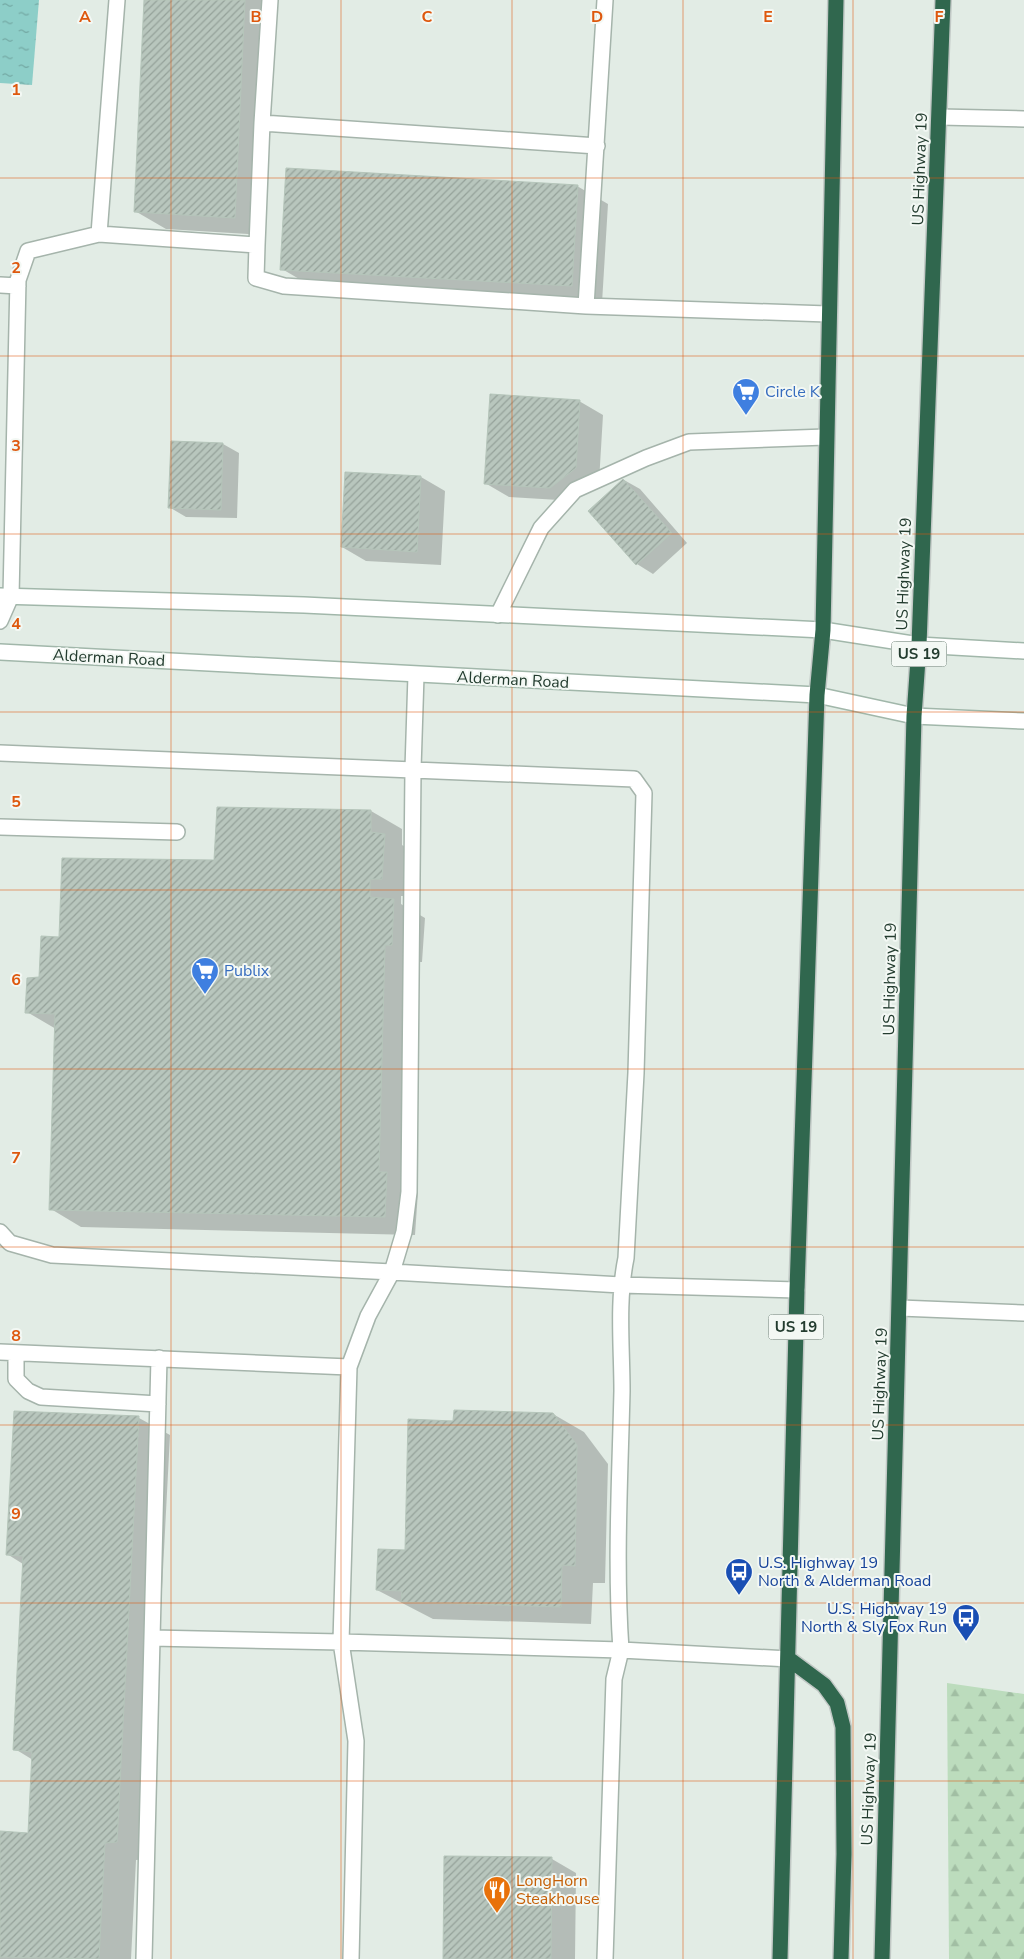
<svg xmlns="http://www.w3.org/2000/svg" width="1024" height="1959" font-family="'Nunito Sans',sans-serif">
  <defs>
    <pattern id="forest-firs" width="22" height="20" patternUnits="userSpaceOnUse" patternTransform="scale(1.25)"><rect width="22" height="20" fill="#bcdcbd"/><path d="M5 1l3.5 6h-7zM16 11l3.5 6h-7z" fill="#a1bea3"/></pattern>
    <pattern id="water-ripples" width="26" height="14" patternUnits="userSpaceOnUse" patternTransform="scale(1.25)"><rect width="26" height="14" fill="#8dcec8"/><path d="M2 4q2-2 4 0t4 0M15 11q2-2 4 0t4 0" fill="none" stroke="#73a8a3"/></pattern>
    <pattern id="building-hatch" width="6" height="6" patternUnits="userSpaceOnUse" patternTransform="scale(1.25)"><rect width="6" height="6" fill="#b8c6bd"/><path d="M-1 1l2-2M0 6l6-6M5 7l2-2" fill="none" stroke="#95a29a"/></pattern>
  </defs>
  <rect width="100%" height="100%" fill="#e2ece5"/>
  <!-- forest -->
  <path fill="url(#forest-firs)" d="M 947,1683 L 1024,1694 L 1024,1959 L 949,1959 Z"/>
  <!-- water -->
  <path fill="url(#water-ripples)" d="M 0,0 L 39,0 L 32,85 L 0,83 Z"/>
  <!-- shadow -->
  <path fill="#0003" d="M 146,0 L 276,0 L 265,235 L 166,229 L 135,211 Z
    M 577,186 L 608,204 L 602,303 L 313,287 L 282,269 Z
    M 579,401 L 603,415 L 599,482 L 575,501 L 509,497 L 485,483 Z
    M 223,444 L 239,453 L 237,518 L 186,517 L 169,507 Z
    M 421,477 L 445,491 L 441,565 L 366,561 L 342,547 Z
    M 624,480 L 640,489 L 687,543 L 653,574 L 637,564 L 589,511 Z
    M 371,811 L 402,829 L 402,845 L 415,853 L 413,896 L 401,896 L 401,904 L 425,918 L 422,962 L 416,962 L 410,1187 L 418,1192 L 415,1235 L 81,1227 L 51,1209 L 56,1029 L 27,1012 L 60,938 L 216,861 Z
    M 15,1412 L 139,1418 L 170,1435 L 148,1859 L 136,1860 L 131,1959 L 0,1959 L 0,1832 L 30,1834 L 33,1760 L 15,1749 L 23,1564 L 7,1554 Z
    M 553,1414 L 584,1432 L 608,1464 L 605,1583 L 593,1583 L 591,1624 L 433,1619 L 377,1590 L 406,1551 L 455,1422 Z
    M 552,1859 L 576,1873 L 575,1959 L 444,1959 Z"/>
  <!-- building -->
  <path fill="url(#building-hatch)" stroke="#b5c5ba" d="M 144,0 L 245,0 L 235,218 L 134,212 Z
    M 286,168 L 578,185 L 572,286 L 280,270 Z
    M 490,394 L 580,400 L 576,468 L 550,488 L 484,484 Z
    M 171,441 L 223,443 L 221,510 L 168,508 Z
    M 345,472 L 421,476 L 417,552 L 341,547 Z
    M 623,479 L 672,533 L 636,565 L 588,511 Z
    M 217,807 L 371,810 L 371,832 L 385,834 L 382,879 L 370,879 L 370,897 L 394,899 L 392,945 L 385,945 L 379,1172 L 387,1172 L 385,1217 L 49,1210 L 55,1014 L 25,1013 L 27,978 L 39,977 L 41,936 L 59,937 L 62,858 L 214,860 Z
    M 454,1410 L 553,1413 L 577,1445 L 575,1566 L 562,1565 L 561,1607 L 401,1602 L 402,1591 L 376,1590 L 378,1549 L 405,1550 L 408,1419 L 453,1421 Z
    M 14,1411 L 139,1416 L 117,1842 L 105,1843 L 99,1959 L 0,1957 L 0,1831 L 28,1833 L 32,1752 L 13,1750 L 23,1556 L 6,1555 Z
    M 444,1856 L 552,1857 L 551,1959 L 443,1959 Z"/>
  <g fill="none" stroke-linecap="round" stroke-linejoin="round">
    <defs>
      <path id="lane" d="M 117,0 L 99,234 L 257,245 L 262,123
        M 270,0 L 262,123 L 597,146
        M 605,0 L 586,306 L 828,314
        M 940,117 L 1024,119
        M 257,245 L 256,278 L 284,286 L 586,306
        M 0,285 L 18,286
        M 498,615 L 541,528 L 575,490 L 646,458 L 689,442 L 826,437
        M 0,621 L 11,596 L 18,280 L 28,251 L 99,234
        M 416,675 L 413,769 L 409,1192 L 404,1232 L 392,1272 L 621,1285 L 797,1290
        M 0,753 L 634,779 L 644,793 L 636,1073 L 626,1258 C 617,1302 622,1347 622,1391 C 620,1477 615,1564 621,1650 L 341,1642 L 349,1367 L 368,1316 L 392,1272 L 52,1255 L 10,1243 L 0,1232
        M 0,827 L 177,832
        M 900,1308 L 1024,1313
        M 0,1352 L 349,1367
        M 16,1353 L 16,1379 L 28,1391 L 41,1397 L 158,1404
        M 152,1638 L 341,1642 L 356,1741 L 351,1959
        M 144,1959 L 159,1358
        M 605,1959 L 614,1679 L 621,1650 L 789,1659"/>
      <path id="secondary" d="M 0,596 L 304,605 L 823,630 L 919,645 L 1024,651
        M 0,652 L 817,695 L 914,716 L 1024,721"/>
      <path id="highway" d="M 789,1659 L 824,1685 L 837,1703 L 843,1727 L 844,1854 L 841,1959
        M 780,1959 L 797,1290 L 817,695 L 823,630 L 836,0
        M 882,1959 L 914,716 L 919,645 L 943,0"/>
    </defs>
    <!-- lane casing -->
    <use href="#lane" stroke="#a5b4ab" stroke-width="18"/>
    <!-- secondary casing -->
    <use href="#secondary" stroke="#a1b7aa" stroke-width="18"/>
    <!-- highway casing -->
    <use href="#highway" stroke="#c1c8c5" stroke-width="18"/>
    <!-- lane -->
    <use href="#lane" stroke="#fff" stroke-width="15"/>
    <!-- secondary -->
    <use href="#secondary" stroke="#fff" stroke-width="15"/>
    <!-- highway -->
    <use href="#highway" stroke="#30674e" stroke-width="15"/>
  </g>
  <!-- grid -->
  <path fill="none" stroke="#de580e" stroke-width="1" stroke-opacity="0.55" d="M 171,0 L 171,1959M 341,0 L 341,1959M 512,0 L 512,1959M 683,0 L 683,1959M 853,0 L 853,1959M 0,178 L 1024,178M 0,356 L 1024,356M 0,534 L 1024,534M 0,712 L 1024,712M 0,890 L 1024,890M 0,1069 L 1024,1069M 0,1247 L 1024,1247M 0,1425 L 1024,1425M 0,1603 L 1024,1603M 0,1781 L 1024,1781"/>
  <!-- icons -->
  <defs>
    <symbol id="supermarket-pin" viewBox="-11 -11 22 30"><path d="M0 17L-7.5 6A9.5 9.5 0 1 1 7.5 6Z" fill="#3f7fe0" stroke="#f3f8f4"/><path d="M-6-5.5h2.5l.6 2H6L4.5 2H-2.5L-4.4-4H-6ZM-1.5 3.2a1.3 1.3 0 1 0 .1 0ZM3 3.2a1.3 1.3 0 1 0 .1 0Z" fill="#fff"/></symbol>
    <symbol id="bus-pin" viewBox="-11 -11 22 30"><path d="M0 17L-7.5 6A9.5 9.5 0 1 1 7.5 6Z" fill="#1a4fb4" stroke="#f3f8f4"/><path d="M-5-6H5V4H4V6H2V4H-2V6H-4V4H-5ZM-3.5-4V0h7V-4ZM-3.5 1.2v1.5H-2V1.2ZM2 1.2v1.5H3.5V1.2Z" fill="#fff"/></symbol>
    <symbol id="restaurant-pin" viewBox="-11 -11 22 30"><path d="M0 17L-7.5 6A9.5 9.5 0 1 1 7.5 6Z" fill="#e8710a" stroke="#f3f8f4"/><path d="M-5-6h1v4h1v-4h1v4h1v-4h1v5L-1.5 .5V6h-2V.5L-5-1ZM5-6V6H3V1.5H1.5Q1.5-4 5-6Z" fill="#fff"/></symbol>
  </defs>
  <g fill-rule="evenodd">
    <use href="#supermarket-pin" x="730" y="376" width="32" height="43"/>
    <use href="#supermarket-pin" x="189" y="955" width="32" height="43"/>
    <use href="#bus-pin" x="723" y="1556" width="32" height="43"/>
    <use href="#bus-pin" x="950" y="1602" width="32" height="43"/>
    <use href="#restaurant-pin" x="481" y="1874" width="32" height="43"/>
  </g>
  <g text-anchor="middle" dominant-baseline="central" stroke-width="4" stroke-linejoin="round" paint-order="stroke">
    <!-- shield labels -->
    <g fill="#f3f8f4" stroke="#61746a" stroke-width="1">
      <rect x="891.5" y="641.5" width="55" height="25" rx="4"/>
      <rect x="768.5" y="1314.5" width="55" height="25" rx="4"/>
    </g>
    <g font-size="15" font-weight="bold" fill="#233c2f">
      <text x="919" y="654">US 19</text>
      <text x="796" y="1327">US 19</text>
    </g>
    <!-- street labels -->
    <g font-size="16" fill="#233c2f" stroke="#f3f8f4">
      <text transform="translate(920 169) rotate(-88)">US Highway 19</text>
      <text transform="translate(904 574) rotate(-88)">US Highway 19</text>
      <text transform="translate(109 658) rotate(3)">Alderman Road</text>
      <text transform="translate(513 680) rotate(3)">Alderman Road</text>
      <text transform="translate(890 979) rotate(-89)">US Highway 19</text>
      <text transform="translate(880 1384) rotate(-88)">US Highway 19</text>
      <text transform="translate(869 1789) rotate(-88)">US Highway 19</text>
    </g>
    <!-- shop labels -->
    <g font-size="16" fill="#366cbe" stroke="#f3f8f4" text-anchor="start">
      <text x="765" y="392">Circle K</text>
      <text x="224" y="971">Publix</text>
    </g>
    <!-- transit labels -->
    <g font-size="16" fill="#164399" stroke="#f3f8f4" text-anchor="start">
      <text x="758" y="1563">U.S. Highway 19<tspan x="758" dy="18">North &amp; Alderman Road</tspan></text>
      <text x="947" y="1609" text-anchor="end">U.S. Highway 19<tspan x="947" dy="18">North &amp; Sly Fox Run</tspan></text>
    </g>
    <!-- food labels -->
    <g font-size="16" fill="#c56008" stroke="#f3f8f4" text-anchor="start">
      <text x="516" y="1881">LongHorn<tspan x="516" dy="18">Steakhouse</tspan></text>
    </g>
  </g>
  <g font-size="16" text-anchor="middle" font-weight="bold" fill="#de580e" stroke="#f3f8f4" stroke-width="4" stroke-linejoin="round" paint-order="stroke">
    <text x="85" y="22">A</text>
    <text x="256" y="22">B</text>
    <text x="427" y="22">C</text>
    <text x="597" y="22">D</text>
    <text x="768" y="22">E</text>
    <text x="939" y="22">F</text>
    <text x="16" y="95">1</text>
    <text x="16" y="273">2</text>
    <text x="16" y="451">3</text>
    <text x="16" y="629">4</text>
    <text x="16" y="807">5</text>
    <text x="16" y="985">6</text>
    <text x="16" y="1163">7</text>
    <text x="16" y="1341">8</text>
    <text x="16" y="1519">9</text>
  </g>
</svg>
